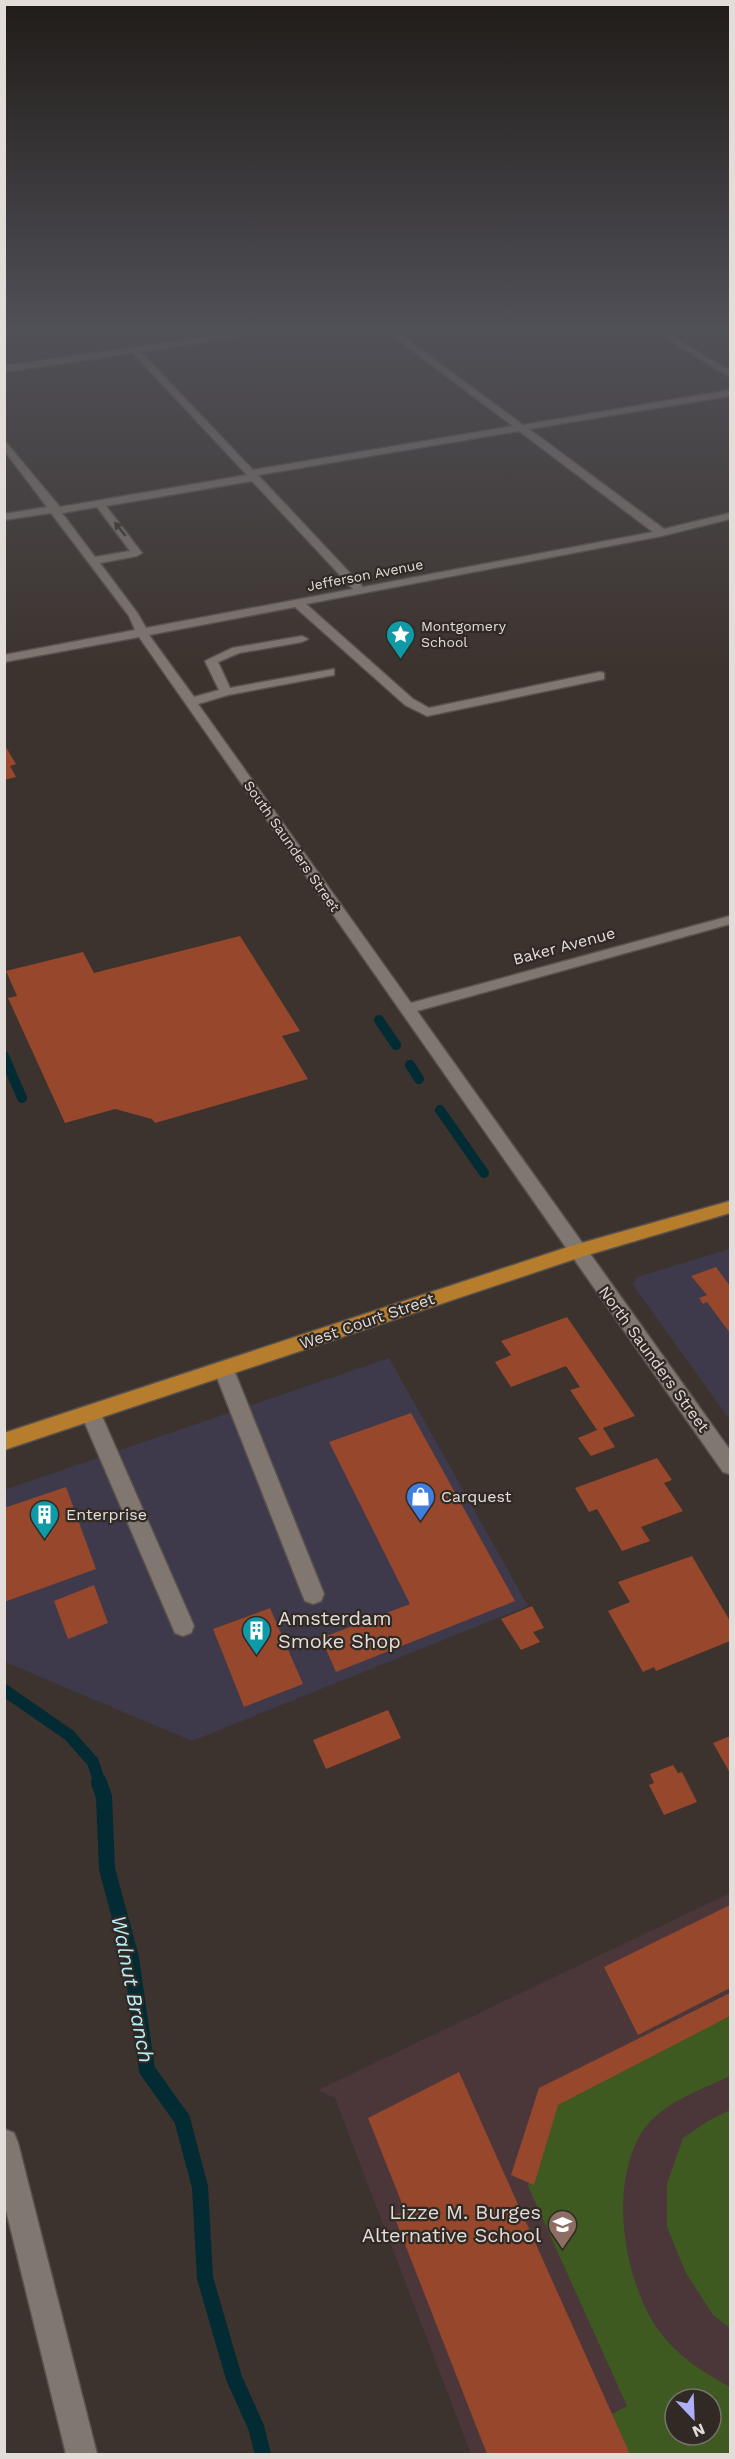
<svg xmlns="http://www.w3.org/2000/svg" width="735" height="2459" font-family="'Work Sans',sans-serif">
  <rect width="100%" height="100%" fill="#3c332e"/>
  <!-- commercial -->
  <path fill="#3e3a4b" d="M 730,1249 L 730,1420 L 633,1285 L 636,1278 L 640,1276 Z
    M 389,1358 L 528,1606 L 192,1741 L 5,1662 L 4,1490 Z"/>
  <!-- education -->
  <path fill="#4b373a" fill-rule="evenodd" d="M 730,1893 L 730,2454 L 471,2454 L 335,2098 L 318,2090 ZM 675,2399 L 711,2399 L 711,2435 L 675,2435 Z"/>
  <!-- green -->
  <path fill="#3e5a20" fill-rule="evenodd" d="M 730,2012 L 730,2076 C 699,2091 659,2103 640,2135 C 609,2189 624,2282 659,2331 C 677,2356 704,2373 730,2387 L 730,2454 L 630,2454 L 612,2414 L 627,2406 L 528,2186 L 553,2097 ZM 675,2399 L 711,2399 L 711,2435 L 675,2435 Z
    M 730,2110 L 730,2328 L 713,2315 L 686,2273 L 667,2227 L 667,2184 L 683,2138 L 708,2121 Z"/>
  <g fill="none" stroke-linecap="round" stroke-linejoin="round">
    <!-- stream-far2 -->
    <path stroke="#022b33" stroke-width="10" d="M 379,1020 L 396,1045
      M 4,1056 L 22,1098
      M 410,1065 L 419,1079
      M 440,1110 L 484,1173"/>
    <!-- stream-far1 -->
    <path stroke="#022b33" stroke-width="12" d="M 4,1690 L 69,1735 L 93,1762 L 100,1784"/>
    <!-- stream -->
    <path stroke="#022b33" stroke-width="16" d="M 99,1782 L 104,1797 L 107,1869 L 131,1958 L 147,2070 L 182,2119 L 200,2187 L 205,2278 L 234,2378 L 256,2427 L 263,2454"/>
  </g>
  <!-- building -->
  <path fill="#96472c" d="M 4,744 L 16,764 L 10,766 L 16,777 L 4,780 Z
    M 240,936 L 300,1031 L 282,1036 L 308,1079 L 155,1123 L 152,1119 L 115,1109 L 65,1123 L 8,998 L 17,996 L 6,971 L 83,952 L 94,973 Z
    M 716,1267 L 730,1286 L 730,1333 L 707,1302 L 703,1304 L 699,1298 L 707,1295 L 691,1276 Z
    M 567,1317 L 635,1416 L 603,1428 L 615,1447 L 591,1456 L 578,1438 L 597,1430 L 570,1390 L 580,1387 L 566,1366 L 511,1387 L 495,1362 L 511,1355 L 501,1341 Z
    M 411,1413 L 515,1601 L 336,1672 L 321,1638 L 410,1604 L 329,1442 Z
    M 657,1458 L 672,1480 L 664,1483 L 683,1511 L 641,1527 L 650,1541 L 622,1551 L 597,1509 L 589,1512 L 575,1488 Z
    M 66,1487 L 96,1569 L 4,1602 L 4,1508 Z
    M 692,1556 L 730,1621 L 730,1641 L 656,1671 L 654,1667 L 643,1672 L 608,1611 L 630,1602 L 618,1582 Z
    M 94,1585 L 108,1623 L 68,1639 L 54,1601 Z
    M 532,1606 L 544,1628 L 533,1632 L 540,1642 L 521,1650 L 501,1619 Z
    M 270,1608 L 303,1684 L 244,1707 L 213,1629 Z
    M 388,1710 L 401,1738 L 326,1769 L 313,1740 Z
    M 730,1736 L 730,1773 L 713,1743 Z
    M 673,1765 L 678,1773 L 682,1772 L 697,1802 L 664,1815 L 649,1785 L 654,1783 L 650,1774 Z
    M 730,1905 L 730,1988 L 638,2035 L 604,1967 Z
    M 730,1993 L 730,2016 L 558,2105 L 534,2185 L 511,2175 L 539,2088 Z
    M 459,2072 L 499,2162 L 630,2454 L 487,2454 L 394,2216 L 405,2211 L 368,2118 Z"/>
  <g fill="none" stroke-linecap="round" stroke-linejoin="round">
    <defs>
      <path id="minor" d="M 275,327 L 297,327 L 141,352 L 253,470 L 513,426 L 381,327 L 390,327 L 523,425 L 730,390 L 730,396 L 529,429 L 664,529 L 730,513 L 730,519 L 662,536 L 306,604 L 413,699 L 429,708 L 600,672 L 604,673 L 604,679 L 427,716 L 405,705 L 295,607 L 149,635 L 194,697 L 219,690 L 205,661 L 232,648 L 302,636 L 308,639 L 302,642 L 239,653 L 218,662 L 230,688 L 334,669 L 334,675 L 228,695 L 198,704 L 411,1003 L 730,916 L 730,924 L 417,1011 L 730,1450 L 730,1474 L 723,1472 L 139,637 L 4,662 L 4,655 L 135,630 L 129,616 L 51,513 L 4,520 L 4,514 L 47,507 L 4,450 L 4,440 L 60,507 L 247,475 L 133,353 L 4,372 L 4,366 ZM 519,431 L 653,532 L 363,587 L 258,475 ZM 252,481 L 353,589 L 146,628 L 138,614 L 100,563 L 137,556 L 142,553 L 106,506 ZM 97,507 L 130,551 L 95,557 L 62,513 Z
        M 647,327 L 657,327 L 730,371 L 730,377 Z
        M 224,1362 L 231,1365 L 234,1370 L 324,1594 L 321,1601 L 313,1604 L 305,1601 L 302,1594 L 214,1370 L 217,1365 Z
        M 91,1406 L 98,1408 L 101,1414 L 194,1626 L 191,1633 L 183,1636 L 175,1633 L 172,1626 L 81,1414 L 84,1408 Z
        M 4,2129 L 14,2133 L 18,2143 L 97,2454 L 66,2454 L 4,2202 Z"/>
      <path id="major" d="M 730,1201 L 730,1213 L 581,1257 L 4,1450 L 4,1433 L 571,1246 Z"/>
    </defs>
    <!-- minor casing -->
    <use href="#minor" stroke="#59514d" stroke-width="3"/>
    <!-- major casing -->
    <use href="#major" stroke="#59514d" stroke-width="3"/>
    <!-- minor -->
    <use href="#minor" fill="#817771" fill-rule="evenodd"/>
    <!-- major -->
    <use href="#major" fill="#b67d2d" fill-rule="evenodd"/>
  </g>
  <!-- one-way arrows -->
  <defs><path id="oneway-solid" d="M-6-.8H1V-3.2L6.5 0L1 3.2V.8H-6Z" transform="scale(1.5)"/></defs>
  <use fill="#3d3530" href="#oneway-solid" transform="translate(120 529) rotate(-128)"/>
  <!-- sky -->
  <linearGradient id="sky" x2="0" y2="1"><stop stop-color="#211c19"/><stop offset="0.49" stop-color="#505057"/><stop offset="1" stop-color="#505057" stop-opacity="0"/></linearGradient>
  <rect width="735" height="671" fill="url(#sky)"/>
  <!-- icons -->
  <defs>
    <symbol id="sight-pin" viewBox="-11 -11 22 30"><path d="M0 17L-7.5 6A9.5 9.5 0 1 1 7.5 6Z" fill="#0f9aa8" stroke="#312924"/><path d="M0-6L1.8-2.2L6-1.7L2.9 1.2L3.7 5.4L0 3.3L-3.7 5.4L-2.9 1.2L-6-1.7L-1.8-2.2Z" fill="#fff"/></symbol>
    <symbol id="shop-pin" viewBox="-11 -11 22 30"><path d="M0 17L-7.5 6A9.5 9.5 0 1 1 7.5 6Z" fill="#3f7fe0" stroke="#312924"/><path d="M-5-2.5h2.3a2.7 3.5 0 0 1 5.4 0H5L5.5 6h-11ZM-1.5-2.5h3a1.5 2.3 0 0 0-3 0Z" fill="#fff"/></symbol>
    <symbol id="building-pin" viewBox="-11 -11 22 30"><path d="M0 17L-7.5 6A9.5 9.5 0 1 1 7.5 6Z" fill="#0f9aa8" stroke="#312924"/><path d="M-4-6H4V6H1V3H-1V6H-4ZM-2.5-4.3h1.7v1.8h-1.7ZM.8-4.3h1.7v1.8H.8ZM-2.5-1h1.7V.8h-1.7ZM.8-1h1.7V.8H.8Z" fill="#fff"/></symbol>
    <symbol id="school-pin" viewBox="-11 -11 22 30"><path d="M0 17L-7.5 6A9.5 9.5 0 1 1 7.5 6Z" fill="#8d6e63" stroke="#312924"/><path d="M0-5L7-2L0 1L-7-2ZM-4 1L0 2.5L4 1V4Q0 6-4 4Z" fill="#fff"/></symbol>
  </defs>
  <g fill-rule="evenodd">
    <use href="#sight-pin" x="384" y="618" width="33" height="45"/>
    <use href="#shop-pin" x="404" y="1480" width="33" height="45"/>
    <use href="#building-pin" x="28" y="1498" width="33" height="45"/>
    <use href="#building-pin" x="240" y="1614" width="33" height="45"/>
    <use href="#school-pin" x="546" y="2208" width="33" height="45"/>
  </g>
  <g text-anchor="middle" dominant-baseline="central" stroke-width="4.5" stroke-linejoin="round" paint-order="stroke">
    <!-- far-street labels -->
    <g font-size="14" fill="#e3ddda" stroke="#312924">
      <text transform="translate(365 575) rotate(-11)">Jefferson Avenue</text>
      <text transform="translate(292 846) rotate(55)">South Saunders Street</text>
    </g>
    <!-- far-poi labels -->
    <g font-size="14" fill="#e3ddda" stroke="#312924" text-anchor="start">
      <text x="421" y="626">Montgomery<tspan x="421" dy="16">School</tspan></text>
    </g>
    <!-- street labels -->
    <g font-size="16" fill="#e3ddda" stroke="#312924">
      <text transform="translate(564 946) rotate(-15)">Baker Avenue</text>
      <text transform="translate(367 1321) rotate(-19)">West Court Street</text>
      <text transform="translate(654 1359) rotate(54)">North Saunders Street</text>
    </g>
    <!-- poi labels -->
    <g font-size="16" fill="#e3ddda" stroke="#312924" text-anchor="start">
      <text x="441" y="1496">Carquest</text>
      <text x="66" y="1514">Enterprise</text>
    </g>
    <!-- near-poi labels -->
    <g font-size="20" fill="#e3ddda" stroke="#312924" text-anchor="start">
      <text x="278" y="1618">Amsterdam<tspan x="278" dy="23">Smoke Shop</tspan></text>
      <text x="541" y="2212" text-anchor="end">Lizze M. Burges<tspan x="541" dy="23">Alternative School</tspan></text>
    </g>
    <!-- near-water labels -->
    <g font-size="21" font-style="italic" fill="#b9effb" stroke="#312924">
      <text transform="translate(133 1989) rotate(79)">Walnut Branch</text>
    </g>
  </g>
  <!-- border -->
  <rect width="735" height="2459" fill="none" stroke="#e3ddda" stroke-width="12"/>
  <!-- north arrow -->
  <g transform="translate(693 2417) rotate(157)"><circle r="28" fill="#312924" stroke="#78716d" stroke-width="1.5"/>
  <path d="M0-4.5L10 22L0 15L-10 22Z" fill="#aeaefb"/>
  <text y="-9" font-size="16" font-weight="bold" text-anchor="middle" fill="#e3ddda">N</text>
  </g>
</svg>
